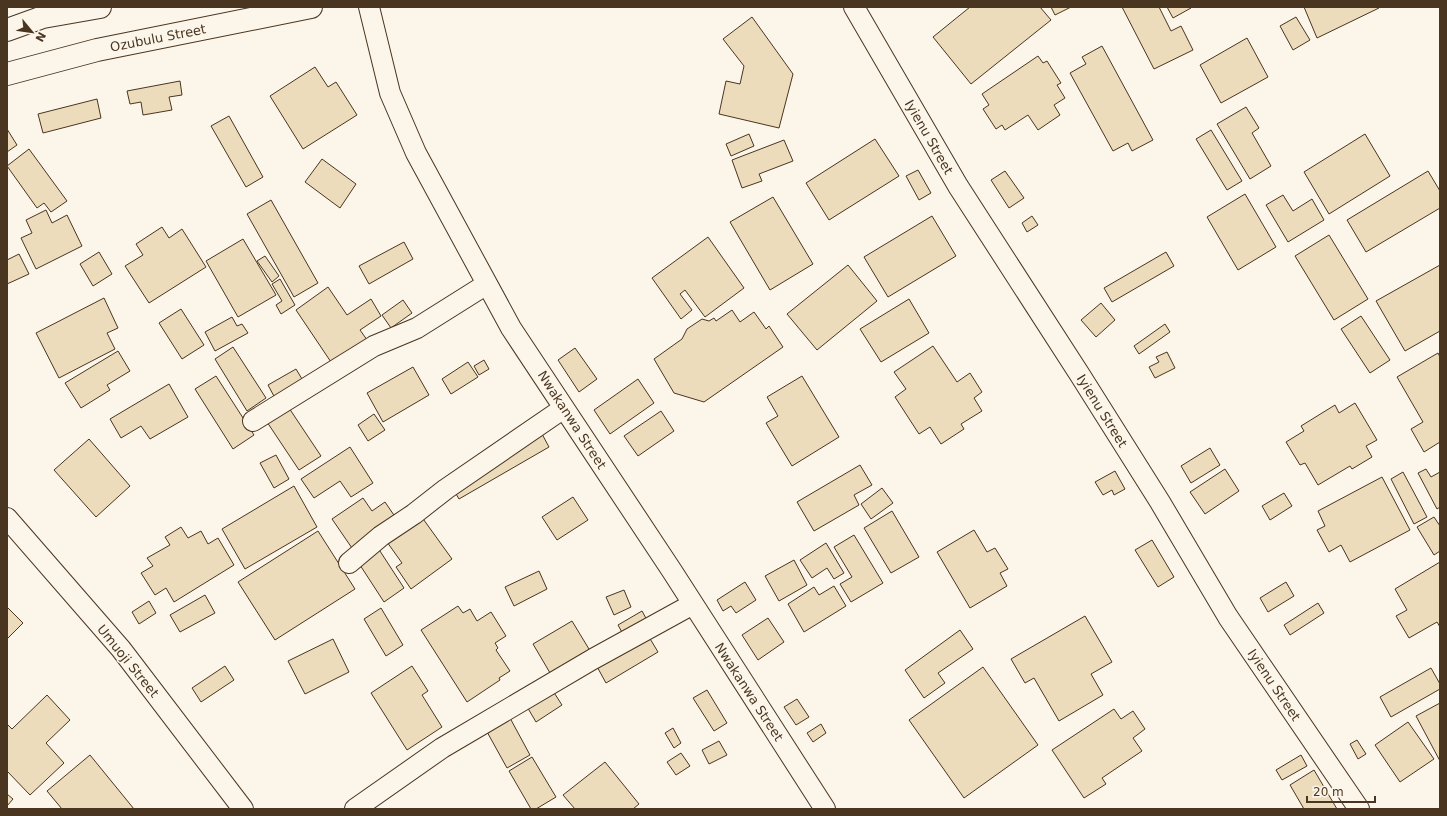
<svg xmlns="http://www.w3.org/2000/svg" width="1447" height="816" font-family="'DejaVu Sans',sans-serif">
  <rect width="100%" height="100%" fill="#fbf6e9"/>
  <!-- building -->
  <path fill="#ecdcbc" stroke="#4a3520" d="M 970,7 L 1040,7 L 1051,20 L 971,84 L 933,37 Z
    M 1051,7 L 1071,7 L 1055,15 Z
    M 1122,7 L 1159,7 L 1171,31 L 1181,26 L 1193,50 L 1154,69 Z
    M 1167,7 L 1191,7 L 1191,8 L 1173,18 Z
    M 1304,7 L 1379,7 L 1379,8 L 1317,38 Z
    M 752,17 L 793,74 L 779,128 L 719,114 L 726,81 L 740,84 L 744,66 L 723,39 Z
    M 1296,17 L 1310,40 L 1293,50 L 1280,26 Z
    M 1247,38 L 1268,77 L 1221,103 L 1200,65 Z
    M 1102,46 L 1153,140 L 1132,151 L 1128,143 L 1113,151 L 1070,73 L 1086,64 L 1082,57 Z
    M 1038,56 L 1043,63 L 1047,61 L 1061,83 L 1057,85 L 1065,98 L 1054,105 L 1060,115 L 1038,130 L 1028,115 L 1005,130 L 1002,125 L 996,129 L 983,109 L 989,105 L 982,94 Z
    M 315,67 L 328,87 L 336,82 L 357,115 L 303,149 L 270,96 Z
    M 180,81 L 182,95 L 169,97 L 172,110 L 143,115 L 141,102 L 130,104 L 127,91 Z
    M 97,99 L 101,118 L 43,133 L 38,114 Z
    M 1246,107 L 1259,128 L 1252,133 L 1271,166 L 1250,179 L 1217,124 Z
    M 229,116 L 263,177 L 246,187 L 211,126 Z
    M 7,129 L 17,145 L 7,152 Z
    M 1211,130 L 1242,181 L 1227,190 L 1196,139 Z
    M 749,134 L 754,146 L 731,156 L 726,144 Z
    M 1365,134 L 1390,176 L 1329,214 L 1304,172 Z
    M 875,139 L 899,176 L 829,220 L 806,183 Z
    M 784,140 L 793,161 L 759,174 L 762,181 L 742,188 L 732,160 Z
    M 29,149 L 67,201 L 51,212 L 44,203 L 37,208 L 7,166 Z
    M 322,159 L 356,184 L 340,208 L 305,182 Z
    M 918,170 L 931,193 L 919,200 L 906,176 Z
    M 1005,171 L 1024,198 L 1009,208 L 991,180 Z
    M 1428,171 L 1440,191 L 1440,208 L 1366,252 L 1347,220 Z
    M 1245,194 L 1276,247 L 1238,270 L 1207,217 Z
    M 1283,195 L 1293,211 L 1312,199 L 1324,220 L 1288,242 L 1266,205 Z
    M 773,197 L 813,264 L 770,290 L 730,222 Z
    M 271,200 L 318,283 L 294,297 L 247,214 Z
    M 46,210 L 52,223 L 67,215 L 82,246 L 36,269 L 21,238 L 32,233 L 26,220 Z
    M 932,216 L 956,256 L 888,297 L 864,257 Z
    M 1032,216 L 1038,225 L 1027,232 L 1022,223 Z
    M 162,227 L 169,238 L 182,229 L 206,267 L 149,303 L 125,266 L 143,255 L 136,244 Z
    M 1329,235 L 1368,299 L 1334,320 L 1295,256 Z
    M 708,237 L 744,288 L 705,317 L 685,290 L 680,294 L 692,310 L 681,319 L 652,278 Z
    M 243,239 L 276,295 L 238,317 L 206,261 Z
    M 404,242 L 413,259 L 369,284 L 359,266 Z
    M 99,252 L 112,274 L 93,286 L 80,264 Z
    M 1166,252 L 1174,266 L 1112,302 L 1104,288 Z
    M 19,254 L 29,274 L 7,284 L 7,260 Z
    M 265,256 L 279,276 L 272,282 L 257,261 Z
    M 848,265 L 877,301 L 817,350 L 787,314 Z
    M 1440,265 L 1440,331 L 1405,351 L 1376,301 Z
    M 280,279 L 295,305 L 281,314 L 276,305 L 282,301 L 272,284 Z
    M 328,287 L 347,315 L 371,299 L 381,316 L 360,330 L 370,344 L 335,368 L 296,310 Z
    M 104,298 L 118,328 L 107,333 L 115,349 L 59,378 L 36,333 Z
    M 909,299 L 929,333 L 881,362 L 860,329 Z
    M 403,300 L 412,313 L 391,328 L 382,315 Z
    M 1101,303 L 1115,320 L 1096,337 L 1081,320 Z
    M 181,309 L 204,345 L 182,359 L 159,323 Z
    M 732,310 L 740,322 L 754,312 L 766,329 L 769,326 L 783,347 L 704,402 L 674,393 L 654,359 L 682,339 L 687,329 L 702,319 L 709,321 L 714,318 L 716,321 Z
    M 1361,316 L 1390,360 L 1370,373 L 1341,329 Z
    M 232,317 L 237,326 L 242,324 L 248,333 L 215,351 L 205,332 Z
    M 1165,324 L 1170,332 L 1139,354 L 1134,346 Z
    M 933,346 L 957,382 L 970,373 L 982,392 L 974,398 L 982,411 L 961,424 L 964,429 L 941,444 L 930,427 L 919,434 L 895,397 L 906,389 L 894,372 Z
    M 233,347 L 266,398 L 247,411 L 215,359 Z
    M 575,348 L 597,379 L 579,392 L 558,360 Z
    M 118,351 L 130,371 L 107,385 L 110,390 L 81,408 L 65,383 Z
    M 1167,352 L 1175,368 L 1155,378 L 1149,367 L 1159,362 L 1156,357 Z
    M 1438,353 L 1440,357 L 1440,442 L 1424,452 L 1411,429 L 1423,422 L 1397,377 Z
    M 484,360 L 489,369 L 479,375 L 474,366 Z
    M 468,362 L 478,377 L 451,394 L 442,379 Z
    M 413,367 L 429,395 L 383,422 L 367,393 Z
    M 296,369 L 305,384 L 276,400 L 268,385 Z
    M 216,376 L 254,435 L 233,449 L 195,389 Z
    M 802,376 L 839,437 L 792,466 L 766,423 L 778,416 L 767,397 Z
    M 638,379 L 654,403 L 610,434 L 594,410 Z
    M 169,384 L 188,417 L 150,439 L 141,426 L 121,438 L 110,419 Z
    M 1355,403 L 1377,440 L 1366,446 L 1372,457 L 1352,469 L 1350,466 L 1318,485 L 1305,463 L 1300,465 L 1286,442 L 1304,431 L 1301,426 L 1335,405 L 1339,413 Z
    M 287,405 L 321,456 L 299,470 L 265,419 Z
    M 661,411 L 674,431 L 638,456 L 624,436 Z
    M 374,414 L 385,430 L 368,441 L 358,425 Z
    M 542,434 L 549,447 L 459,499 L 452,487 Z
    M 89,439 L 130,486 L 96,517 L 54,470 Z
    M 350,447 L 373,483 L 351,497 L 340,481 L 314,498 L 301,479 Z
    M 1210,448 L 1220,465 L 1191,483 L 1181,466 Z
    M 276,455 L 289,479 L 274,488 L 260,463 Z
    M 860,465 L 872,485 L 854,495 L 859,505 L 814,531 L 797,502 Z
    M 1225,469 L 1239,491 L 1205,514 L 1190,492 Z
    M 1426,469 L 1431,477 L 1440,472 L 1440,507 L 1437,509 L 1418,473 Z
    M 1115,471 L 1125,489 L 1114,495 L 1112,490 L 1103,495 L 1095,482 Z
    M 1403,472 L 1427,517 L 1414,524 L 1391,479 Z
    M 1382,477 L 1410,530 L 1350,562 L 1341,545 L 1329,552 L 1317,530 L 1325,526 L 1318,511 Z
    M 294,486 L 317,527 L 245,569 L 222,529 Z
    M 882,488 L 893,503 L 871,519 L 861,504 Z
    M 1284,493 L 1292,506 L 1270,520 L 1262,506 Z
    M 573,497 L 588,520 L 557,540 L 542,517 Z
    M 363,498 L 372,511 L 385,502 L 398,521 L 354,551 L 332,519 Z
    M 892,511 L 919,557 L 891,573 L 864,528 Z
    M 421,516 L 452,559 L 411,589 L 396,567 L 402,563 L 387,542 Z
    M 1434,517 L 1440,526 L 1440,551 L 1434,555 L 1417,527 Z
    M 181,527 L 188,538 L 201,531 L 208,544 L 218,538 L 234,565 L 174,602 L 166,588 L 155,595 L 141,573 L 153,566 L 147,558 L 170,545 L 165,537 Z
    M 974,530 L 987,552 L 995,548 L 1008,569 L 1000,573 L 1007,586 L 970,608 L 937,552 Z
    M 318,531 L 355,589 L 275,640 L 238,582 Z
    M 854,535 L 883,583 L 851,602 L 840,584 L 852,577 L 834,547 Z
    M 1152,540 L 1174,577 L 1158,587 L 1135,550 Z
    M 826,543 L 844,573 L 834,579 L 827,568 L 812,578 L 800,560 Z
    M 378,548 L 404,588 L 384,602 L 358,562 Z
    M 794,560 L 807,585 L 779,601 L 765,576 Z
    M 1440,562 L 1440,627 L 1437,622 L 1409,638 L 1396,616 L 1407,610 L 1395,589 Z
    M 539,571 L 547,589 L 514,606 L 505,587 Z
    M 745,582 L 756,600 L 736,613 L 731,606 L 723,611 L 717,600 Z
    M 1286,582 L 1294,596 L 1268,612 L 1260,598 Z
    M 834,586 L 846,606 L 804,632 L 788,604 L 814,587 L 819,595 Z
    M 624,590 L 631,607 L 614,615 L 606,597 Z
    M 205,595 L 215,613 L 180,632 L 170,615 Z
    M 149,601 L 156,613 L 139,624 L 132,612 Z
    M 1318,603 L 1324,613 L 1290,635 L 1284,625 Z
    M 458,606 L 463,613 L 470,609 L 477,621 L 491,612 L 506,636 L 495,643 L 498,648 L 496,650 L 510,671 L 499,678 L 500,680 L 467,702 L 421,630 Z
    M 7,607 L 23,623 L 7,639 Z
    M 381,608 L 403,645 L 386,656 L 364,619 Z
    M 642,611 L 648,622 L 624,636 L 618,625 Z
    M 1085,616 L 1112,662 L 1091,674 L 1103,695 L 1059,721 L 1034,678 L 1025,683 L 1011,659 Z
    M 768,618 L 784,642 L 758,660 L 742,635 Z
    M 572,621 L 592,654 L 553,678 L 533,644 Z
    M 960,630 L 973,649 L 938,673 L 945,683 L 924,698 L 905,670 Z
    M 646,632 L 658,652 L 606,683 L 595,663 Z
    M 333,639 L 349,672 L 305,694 L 288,661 Z
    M 225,666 L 234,680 L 201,702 L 192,688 Z
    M 412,666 L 428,691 L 422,695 L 442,727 L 407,750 L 371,693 Z
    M 983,667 L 1038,745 L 964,798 L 909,720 Z
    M 1431,668 L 1440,684 L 1440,689 L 1391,717 L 1380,697 Z
    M 551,688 L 562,705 L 536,722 L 526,705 Z
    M 707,690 L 727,723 L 714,731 L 693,698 Z
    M 47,695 L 70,720 L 46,743 L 64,763 L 30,795 L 7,771 L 7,724 L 12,729 Z
    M 797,699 L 809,717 L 796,725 L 784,707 Z
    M 1440,703 L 1440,761 L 1416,716 Z
    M 1114,709 L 1121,719 L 1133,711 L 1145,729 L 1133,738 L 1142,751 L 1102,778 L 1106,784 L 1084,798 L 1052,750 Z
    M 510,718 L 530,755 L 507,768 L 486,730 Z
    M 1408,722 L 1434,759 L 1400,782 L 1375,745 Z
    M 821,724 L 826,733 L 813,742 L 807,733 Z
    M 673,728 L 681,743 L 674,748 L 665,733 Z
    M 1357,740 L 1366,754 L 1358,759 L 1350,744 Z
    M 719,741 L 727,755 L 709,764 L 702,750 Z
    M 681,753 L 690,766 L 676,775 L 667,762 Z
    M 90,755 L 134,809 L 62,809 L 47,791 Z
    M 1301,755 L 1307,766 L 1282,780 L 1276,770 Z
    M 532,757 L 556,797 L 536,809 L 531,809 L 509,771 Z
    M 605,762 L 639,804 L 633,809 L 575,809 L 563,795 Z
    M 1314,770 L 1337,809 L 1304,809 L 1290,785 Z
    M 7,794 L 13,799 L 7,806 Z"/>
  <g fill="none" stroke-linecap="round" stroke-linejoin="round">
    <defs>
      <path id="street" d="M 369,7 L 390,93 L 416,153 L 511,328 L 672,571 L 825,809
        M 854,7 L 958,186 L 1080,375 L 1160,502 L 1228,617 L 1359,809
        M 253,421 L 374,346 L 417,328 L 487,284
        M 7,518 L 121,649 L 243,809
        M 349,563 L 381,536 L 414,514 L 446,489 L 564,408
        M 355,809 L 442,748 L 593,659 L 693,604"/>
      <path id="secondary" d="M 7,30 L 43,17 L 100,7
        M 7,74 L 97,50 L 311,7"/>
    </defs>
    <!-- street casing -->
    <use href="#street" stroke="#4a3520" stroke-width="22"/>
    <!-- secondary casing -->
    <use href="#secondary" stroke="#4a3520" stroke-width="24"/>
    <!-- street -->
    <use href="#street" stroke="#fbf6e9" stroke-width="20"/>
    <!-- secondary -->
    <use href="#secondary" stroke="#fbf6e9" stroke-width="22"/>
  </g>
  <g text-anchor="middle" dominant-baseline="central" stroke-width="3" stroke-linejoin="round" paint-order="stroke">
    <!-- street labels -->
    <g font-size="13" fill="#4a3520" stroke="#fbf6e9">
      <text transform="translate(158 38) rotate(-11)">Ozubulu Street</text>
      <text transform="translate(929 137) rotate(60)">Iyienu Street</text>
      <text transform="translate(1102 411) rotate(58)">Iyienu Street</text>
      <text transform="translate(572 420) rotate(57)">Nwakanwa Street</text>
      <text transform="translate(128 661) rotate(51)">Umuoji Street</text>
      <text transform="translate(1274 685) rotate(56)">Iyienu Street</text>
      <text transform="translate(749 692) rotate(57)">Nwakanwa Street</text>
    </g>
  </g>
  <!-- border -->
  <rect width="1447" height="816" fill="none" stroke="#4a3520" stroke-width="16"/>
  <!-- north arrow -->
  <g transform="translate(32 32) rotate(119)" stroke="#fbf6e9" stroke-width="3" paint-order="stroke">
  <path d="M0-3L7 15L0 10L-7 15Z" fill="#4a3520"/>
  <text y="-6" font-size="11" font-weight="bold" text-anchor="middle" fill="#4a3520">N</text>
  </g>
  <!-- scale -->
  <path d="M1307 796v6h68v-6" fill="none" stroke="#4a3520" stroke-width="2"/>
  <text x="1313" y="796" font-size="12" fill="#4a3520" stroke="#fbf6e9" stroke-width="3" paint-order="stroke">20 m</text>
</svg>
